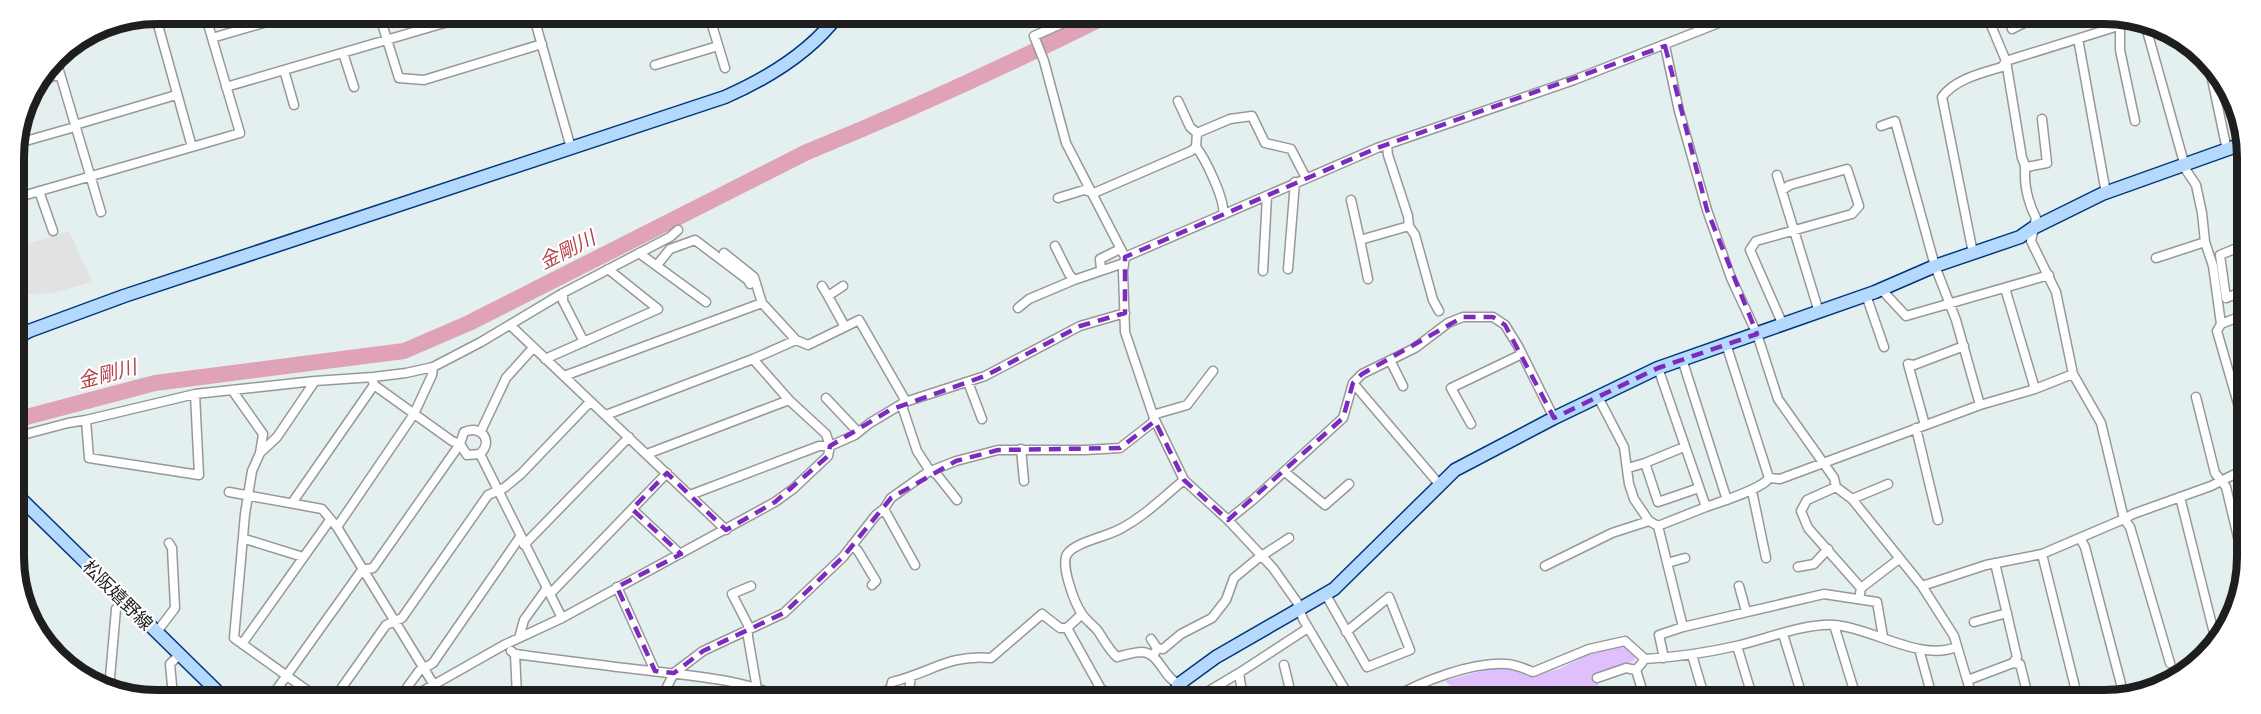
<svg xmlns="http://www.w3.org/2000/svg" width="2261" height="714" font-family="Poppins,'Noto Sans JP',sans-serif">
  <rect width="100%" height="100%" fill="#e4eff0"/>
  <!-- park -->
  <path fill="#dfbffc" d="M 1624,644 L 1637,655 L 1634,661 L 1595,675 L 1603,699 L 1452,699 L 1451,686 L 1445,681 L 1489,669 L 1508,668 L 1529,676 L 1559,669 L 1593,652 Z"/>
  <!-- parking -->
  <path fill="#e2e2e2" d="M 69,231 L 92,282 L 53,293 L 15,295 L 14,248 Z"/>
  <g fill="none" stroke-linecap="round" stroke-linejoin="round">
    <!-- river -->
    <path stroke="#e0a2b6" stroke-width="16" d="M 15,420 L 155,383 L 404,351 L 469,323 L 807,152 C 908,111 1008,65 1106,16"/>
    <defs>
      <path id="street" d="M 379,14 L 399,78 L 424,80 L 542,44
        M 533,14 L 571,148
        M 709,15 L 725,68
        M 1079,16 L 1034,36 L 1044,61 L 1066,143 L 1125,257 L 1123,271 L 1125,332 L 1154,418 L 1184,480 L 1228,520 L 1273,568 L 1297,602 L 1303,619 L 1350,698
        M 1988,18 L 2006,61 L 2022,158 C 2026,166 2025,167 2025,176 C 2025,190 2030,207 2036,218 L 2031,241 L 2056,292 L 2073,374 L 2101,423 L 2124,519 L 2130,527 L 2170,663
        M 2127,18 L 2120,24 L 2120,50 L 2135,121
        M 2144,20 L 2186,170 L 2196,185 L 2202,213 L 2205,242 L 2213,266 L 2221,324 L 2217,331 L 2243,421
        M 711,22 L 734,15
        M 2012,29 L 2034,18
        M 212,38 L 294,14
        M 2079,44 L 2106,193
        M 1665,46 L 1679,111 L 1707,210 L 1731,278 L 1757,334 L 1778,399 L 1834,478 L 1836,487 L 1852,499 L 1922,586 L 1954,636 L 1973,700
        M 343,53 L 354,87
        M 55,57 L 101,212
        M 2208,60 L 2227,150
        M 655,65 L 718,46
        M 284,70 L 294,105
        M 39,81 L 60,74
        M 226,87 L 475,14
        M 75,125 L 176,95
        M 1881,126 L 1895,121 L 1935,266 L 1956,320 L 1980,405
        M 1197,133 L 1230,119 L 1252,116 L 1265,143 L 1291,149 L 1306,178
        M 15,144 L 75,127
        M 1387,146 L 1388,155 L 1408,216 L 1409,226 L 1415,235 L 1433,300 L 1439,311
        M 192,147 L 240,133 L 205,14
        M 1196,147 C 1205,158 1226,201 1223,215
        M 2027,167 L 2047,163 L 2042,119
        M 1777,175 L 1819,312
        M 1782,190 L 1790,185 L 1847,169 L 1859,206 L 1852,214 L 1756,241 L 1750,250 L 1783,325
        M 39,191 L 53,231
        M 19,197 L 192,147 L 158,25
        M 1058,198 L 1084,190 L 1094,193 L 1191,151 L 1196,147 L 1197,133 L 1190,127 L 1178,101
        M 1351,200 L 1360,240
        M 639,253 L 706,302
        M 724,253 L 754,277 L 762,303
        M 1973,253 L 1942,97 C 1955,79 1982,73 2002,67 L 2006,61 L 2112,28 L 2120,24 L 2120,18
        M 1125,257 L 1377,148 L 1574,80 L 1734,17
        M 2156,258 L 2205,242
        M 657,265 L 670,249 L 695,240 L 748,280 L 750,284
        M 1101,269 L 1100,259 L 1120,249
        M 1288,269 L 1295,182
        M 1263,271 L 1267,196
        M 1368,279 L 1360,240 L 1409,226
        M 1074,280 L 1124,263
        M 822,286 L 828,296
        M 2005,288 L 2035,389
        M 1881,289 L 1906,316 L 2049,275
        M 2244,291 L 2226,298 L 2220,255 L 2244,245
        M 563,293 L 563,301 L 584,342
        M 1866,295 L 1884,347
        M 1018,308 L 1029,299 L 1074,280 L 1069,274 L 1055,246
        M 2221,324 L 2244,315
        M 510,325 L 726,530
        M 845,327 L 859,320 L 904,398 L 903,409 L 917,451 L 928,468 L 938,476 L 957,500
        M 796,340 L 808,345 L 845,327 L 828,296 L 843,286
        M 1726,344 L 1769,478
        M 545,359 L 658,309 L 608,269
        M 1682,359 L 1727,500
        M 1390,360 L 1403,386
        M 1658,368 L 1706,507 C 1720,502 1762,489 1769,478 L 1780,479 L 1980,405 L 2035,389 L 2073,374
        M 564,376 L 762,303 L 796,340 L 753,359
        M 968,382 L 982,419
        M 1353,383 L 1439,484
        M 232,390 L 263,434 L 260,453 L 252,471 L 245,514 L 234,638 L 315,696
        M 1598,397 L 1624,447 L 1629,484 L 1634,499 L 1649,521 L 1658,526 L 1683,627 L 1659,635 L 1664,658
        M 2196,397 L 2215,473 L 2226,487 L 2243,558
        M 826,398 L 858,432
        M 86,420 L 195,394 L 315,381 L 373,377 L 406,373 L 433,367 L 481,342 L 563,293 L 670,237 L 678,230
        M 1471,424 L 1451,388 L 1522,354
        M 1925,425 L 1908,364 L 1914,365 L 1964,346
        M 1916,428 L 1938,520
        M 481,431 L 506,378 L 533,348
        M 15,437 L 68,423 L 86,420 L 89,458 L 199,475 L 195,394
        M 1021,449 L 1024,481
        M 260,453 L 277,437 L 315,381
        M 480,454 L 562,618
        M 647,454 L 789,400
        M 1645,463 L 1658,502 L 1699,488
        M 1628,468 L 1645,463 L 1684,447
        M 1285,472 L 1325,505 L 1349,484
        M 1836,487 L 1807,500 L 1801,511 L 1808,528 L 1861,588
        M 1752,491 L 1766,558
        M 229,492 L 322,509 L 337,527 L 434,685
        M 690,495 L 819,446 L 830,446 L 855,435 L 870,423 L 905,402 L 985,376 L 1080,326 L 1125,313
        M 2180,497 L 2216,641
        M 1852,499 L 1888,484
        M 292,503 L 374,385 L 373,382
        M 632,509 L 680,554
        M 884,509 L 915,565
        M 16,511 L 28,506
        M 1228,520 L 1254,499 L 1343,418 L 1353,383 L 1362,374 L 1415,348 L 1448,323 L 1463,317 L 1493,317 L 1505,325 L 1518,346 L 1554,418
        M 1658,526 L 1706,507
        M 337,527 L 414,414 L 432,375 L 433,367
        M 2080,538 L 2085,547 L 2121,684
        M 245,539 L 303,557
        M 524,545 L 629,437
        M 852,545 L 858,551 L 876,581 L 872,585
        M 2042,554 L 2078,699
        M 1667,563 L 1685,558
        M 1545,566 L 1612,533 L 1649,521
        M 1798,567 L 1814,564 L 1828,549
        M 751,586 L 732,594 L 748,625 L 748,637 L 757,689
        M 1739,586 L 1746,611
        M 1922,586 L 1986,565 L 2042,554 L 2124,519 L 2133,514 L 2211,486 L 2243,470
        M 617,587 L 655,671
        M 550,594 L 667,473
        M 1860,594 L 1861,588 L 1899,559
        M 1326,595 L 1367,667 L 1410,650 L 1389,597 L 1346,632
        M 1974,622 L 2007,613
        M 1834,625 L 1857,700
        M 1683,627 L 1824,594 L 1877,602 L 1883,637
        M 1067,628 L 1106,698
        M 156,633 L 175,608 L 172,548 L 169,543
        M 1783,634 L 1803,699
        M 519,638 L 524,620 L 547,588
        M 1151,639 L 1157,648 L 1155,653
        M 242,644 L 330,520
        M 1737,646 L 1753,699
        M 1157,648 L 1163,649 L 1181,634 L 1212,618 L 1226,600 L 1234,578 L 1257,559 L 1289,538
        M 1919,649 L 1933,700
        M 511,651 L 515,654 L 517,696
        M 515,654 C 561,660 606,666 652,671 C 691,676 743,679 778,697
        M 1692,655 L 1705,699
        M 2013,663 L 2020,664 L 2029,700
        M 1284,665 L 1292,698
        M 1239,673 L 1308,628
        M 1597,678 L 1626,668 L 1636,670
        M 1968,680 L 2013,663 L 2017,657 L 1995,563
        M 1179,684 C 1163,678 1160,653 1142,652 C 1134,652 1125,655 1117,657 C 1109,650 1104,640 1098,631 C 1093,625 1086,620 1082,614 C 1075,604 1059,563 1068,553 C 1078,541 1107,537 1122,528 C 1146,515 1163,497 1184,480
        M 109,689 L 116,609
        M 1093,695 L 1103,690
        M 173,696 L 170,664 L 179,655
        M 272,696 L 362,570 L 373,568 L 460,444 L 464,432 C 481,424 494,441 480,454 L 467,455 L 460,444 L 452,441 L 374,385
        M 336,696 L 386,625 L 402,618 L 488,495 L 504,488 L 521,474 L 590,402
        M 401,696 L 419,671 L 433,663 L 520,537
        M 414,696 L 504,645 L 562,618 L 775,502 L 793,489 L 828,456 L 830,446 L 826,434 L 789,400 L 753,359 L 606,415
        M 662,697 L 674,673 L 703,651 L 784,613 L 843,557 L 876,515 L 884,509 L 891,498 L 928,472 L 956,461 L 998,450 L 1085,450 L 1120,448 L 1152,423 L 1156,414 L 1187,405 L 1213,371
        M 881,697 L 891,687 L 892,682 C 930,673 949,654 991,658 L 1042,614 L 1060,628 L 1067,628 L 1082,614
        M 908,697 L 911,677
        M 1197,698 L 1239,673 L 1243,698
        M 1391,699 C 1420,682 1473,661 1506,664 C 1515,664 1525,669 1533,672 L 1589,649 L 1625,641 L 1645,659
        M 1645,699 L 1636,670 L 1645,659 C 1676,657 1706,653 1736,646 C 1766,639 1805,623 1835,625 C 1872,628 1921,662 1956,647
        M 1916,700 L 1931,695"/>
      <path id="secondary" d="M 15,339 L 29,331 L 124,296 L 725,97 C 768,78 810,53 838,15
        M 16,494 L 222,696
        M 1173,698 L 1179,684 L 1216,657 L 1334,589 L 1455,470 L 1554,418 L 1658,368 L 1875,292 L 1935,266 L 2020,237 L 2033,228 L 2102,194 L 2245,143"/>
    </defs>
    <!-- street casing -->
    <use href="#street" stroke="#989898" stroke-width="11"/>
    <!-- secondary casing -->
    <use href="#secondary" stroke="#00367b" stroke-width="15"/>
    <!-- street -->
    <use href="#street" stroke="#fff" stroke-width="8"/>
    <!-- secondary -->
    <use href="#secondary" stroke="#b5d9fd" stroke-width="12"/>
  </g>
  <!-- marked area -->
  <path fill="none" stroke="#7b2cbf" stroke-width="4.5" stroke-dasharray="12 8" stroke-linejoin="round" d="M 1665,46 L 1707,210 L 1757,334 L 1658,368 L 1554,418 L 1505,325 L 1493,317 L 1463,317 L 1362,374 L 1353,383 L 1343,418 L 1228,520 L 1184,480 L 1155,421 L 1120,448 L 998,450 L 956,461 L 891,498 L 843,557 L 784,613 L 703,651 L 674,673 L 655,671 L 617,587 L 681,554 L 632,509 L 667,473 L 726,530 L 775,502 L 828,456 L 830,446 L 890,410 L 985,376 L 1080,326 L 1125,313 L 1125,257 L 1377,148 Z"/>
  <g text-anchor="middle" dominant-baseline="central" stroke-width="4.5" stroke-linejoin="round" paint-order="stroke">
    <!-- street labels -->
    <g font-size="18" fill="#1e1e1e" stroke="#fff">
      <text transform="translate(118 595) rotate(45)">松阪嬉野線</text>
    </g>
    <!-- water labels -->
    <g font-size="20" font-style="italic" fill="#b4454b" stroke="#fff">
      <text transform="translate(567 250) rotate(-27)">金剛川</text>
      <text transform="translate(107 374) rotate(-15)">金剛川</text>
    </g>
  </g>
  <!-- crop -->
  <path d="M0 0H2261V714H0ZM157 24H2104A133 133 0 0 1 2237 157V557A133 133 0 0 1 2104 690H157A133 133 0 0 1 24 557V157A133 133 0 0 1 157 24Z" fill="#fff" fill-rule="evenodd"/>
  <path fill="none" stroke="#1e1e1e" stroke-width="8" d="M157 24H2104A133 133 0 0 1 2237 157V557A133 133 0 0 1 2104 690H157A133 133 0 0 1 24 557V157A133 133 0 0 1 157 24Z"/>
</svg>
